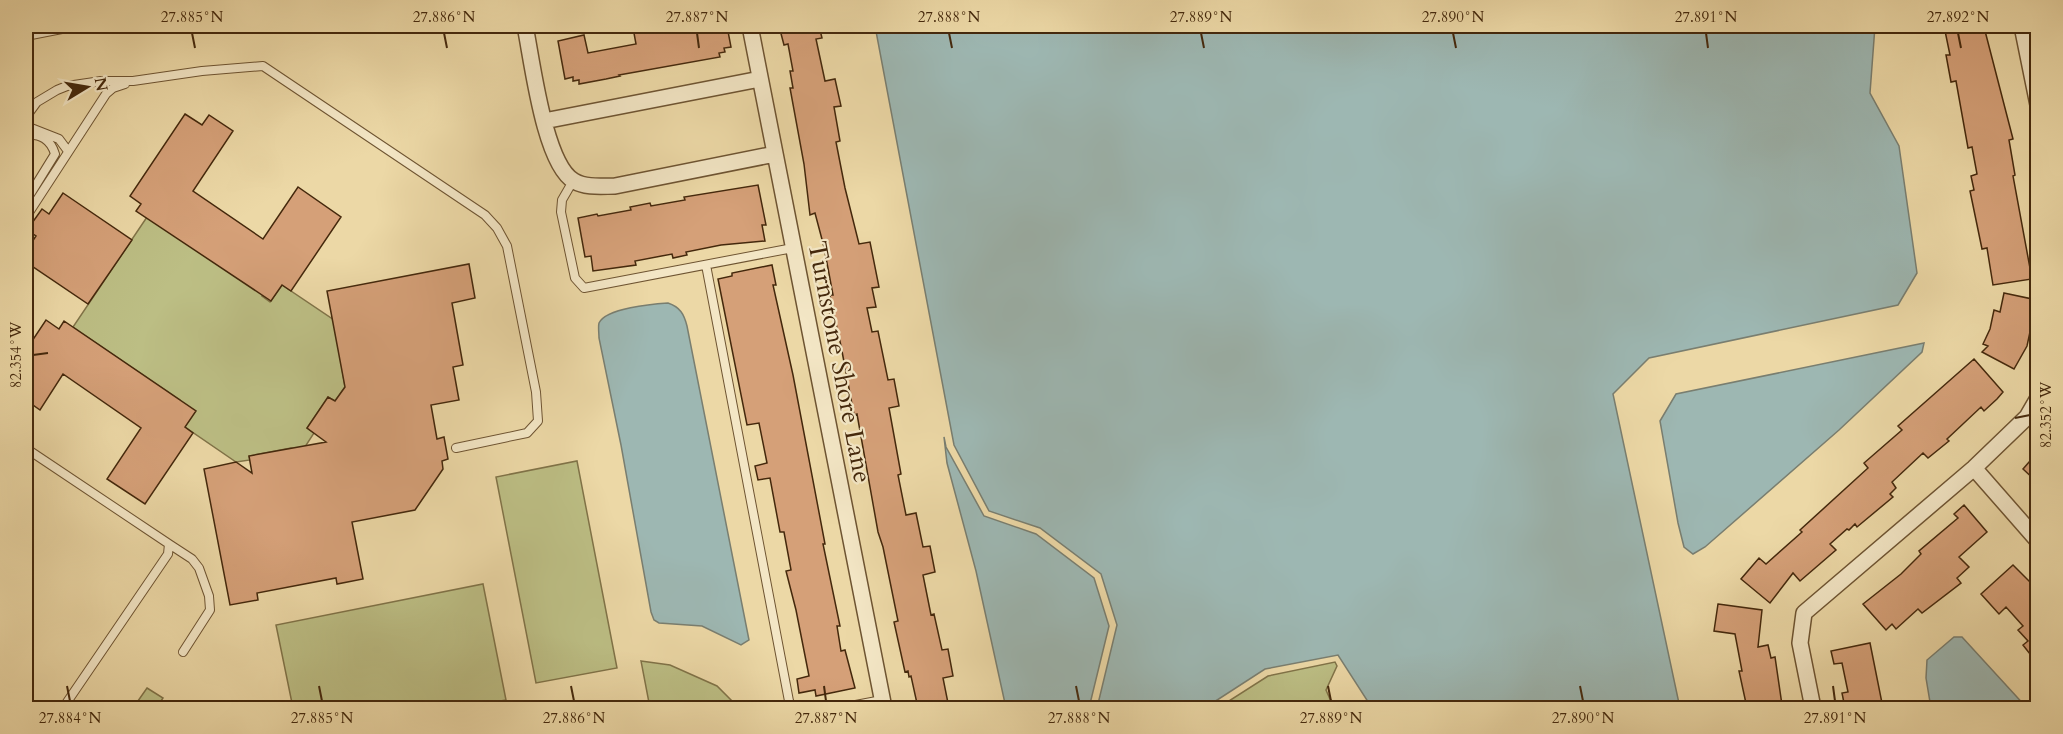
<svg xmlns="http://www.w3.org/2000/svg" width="2063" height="734" font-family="Cardo,serif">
  <rect width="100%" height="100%" fill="#ecd8a6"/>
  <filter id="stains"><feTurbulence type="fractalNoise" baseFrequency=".00333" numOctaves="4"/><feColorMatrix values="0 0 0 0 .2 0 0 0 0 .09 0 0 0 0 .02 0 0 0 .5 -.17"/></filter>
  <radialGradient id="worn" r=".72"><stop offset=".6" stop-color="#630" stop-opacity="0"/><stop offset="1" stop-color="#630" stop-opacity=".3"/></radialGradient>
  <!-- green -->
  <path fill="#bcbe84" stroke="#807348" stroke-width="1.5" d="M 147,217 L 274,278 L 262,296 L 270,302 L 282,285 L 334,320 L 345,387 L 335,401 L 328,397 L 307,428 L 314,433 L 303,450 L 291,448 L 249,456 L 250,460 L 236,462 L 185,427 L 180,400 L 73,327 Z
    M 577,461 L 617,668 L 536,683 L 496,477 Z
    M 483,584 L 506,700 L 461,708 L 293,708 L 276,625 Z
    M 641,661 L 670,665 L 717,686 L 739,708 L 650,708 Z
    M 1335,662 L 1337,666 L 1326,690 L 1330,699 L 1339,708 L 1220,708 L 1221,706 L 1268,676 Z
    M 147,688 L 163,698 L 157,707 C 177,702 196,701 215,708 L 133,708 Z"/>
  <!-- water -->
  <path fill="#9db7b2" stroke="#797e70" stroke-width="1.5" d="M 875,26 L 1875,26 L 1870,93 L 1899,146 L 1917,273 L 1898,305 L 1649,358 L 1613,394 L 1680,708 L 1372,708 L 1338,655 L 1265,669 L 1214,702 L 1213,708 L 1097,708 L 1117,625 L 1101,574 L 1040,528 L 989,511 L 954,445 Z
    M 668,303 C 680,307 684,314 687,326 L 749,640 L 741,645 L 702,626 L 659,623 L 654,620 L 651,612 L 621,445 L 599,338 C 599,333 598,327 599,323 C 606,308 653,304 668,303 Z
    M 1924,343 L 1922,352 L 1839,430 L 1705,547 L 1693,554 L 1684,547 L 1678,523 L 1660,421 L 1676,394 Z
    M 944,437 L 946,447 L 984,516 L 1036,534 L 1094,578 L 1109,626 L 1089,708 L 1006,708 L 976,571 L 947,463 Z
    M 1954,637 L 1962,637 L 2027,708 L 1931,708 L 1926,678 L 1927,660 Z"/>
  <!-- building -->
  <path fill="#d5a078" stroke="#44280c" stroke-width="1.5" d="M 648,26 L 660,26 L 662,33 L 698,26 L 727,26 L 731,47 L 724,48 L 725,52 L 719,53 L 720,57 L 619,75 L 620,76 L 606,79 L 579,84 L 579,80 L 573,81 L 573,77 L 565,79 L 558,41 L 584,35 L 588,53 L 636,44 L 633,28 Z
    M 779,26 L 819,26 L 822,38 L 816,39 L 825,81 L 835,79 L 841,106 L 834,107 L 840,141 L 836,142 L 845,188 L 859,244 L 870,242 L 879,287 L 872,288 L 876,307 L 867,308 L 872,332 L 878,331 L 888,380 L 894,379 L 899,406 L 889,408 L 901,474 L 898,475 L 906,515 L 916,513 L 923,547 L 930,546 L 935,572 L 923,575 L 931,615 L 934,614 L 942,650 L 948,649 L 953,676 L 943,678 L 949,708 L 918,708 L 911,676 L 909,677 L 908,671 L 905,672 L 894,622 L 898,621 L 883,547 L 878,532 L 857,414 L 854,415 L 841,346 L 834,315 L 830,315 L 827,301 L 831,301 L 830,295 L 833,295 L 824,247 L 815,213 L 810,215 L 804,164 L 790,88 L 793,88 L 790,71 L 793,71 L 788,44 L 784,45 Z
    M 1944,26 L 1976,26 L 1976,29 L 1984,27 L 2013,139 L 2009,140 L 2015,175 L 2013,176 L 2032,279 L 1993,285 L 1987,248 L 1982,249 L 1970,191 L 1974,190 L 1971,176 L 1977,174 L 1972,147 L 1968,148 L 1956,81 L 1951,82 L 1946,55 L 1950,55 Z
    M 185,114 L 202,125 L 209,115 L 233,131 L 193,191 L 263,239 L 298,187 L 341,217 L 291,291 L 282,285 L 271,301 L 136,211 L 141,204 L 130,196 Z
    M 758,185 L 766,225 L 762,225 L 765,241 L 721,245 L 686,252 L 687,255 L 673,258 L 672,254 L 635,261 L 636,265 L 593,271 L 591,256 L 585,257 L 578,218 L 597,214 L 598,216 L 631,210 L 630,207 L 650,203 L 651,206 L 685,200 L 684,197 Z
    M 63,193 L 132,240 L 88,304 L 26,262 L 26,251 L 36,236 L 27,230 L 42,209 L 49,214 Z
    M 469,264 L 475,298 L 452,303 L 463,365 L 453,367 L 459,400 L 431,405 L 437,439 L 444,437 L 448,459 L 442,461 L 443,469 L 415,510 L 352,522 L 363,579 L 337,584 L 336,578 L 257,593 L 258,600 L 230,605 L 204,469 L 236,462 L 252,473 L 249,456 L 326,442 L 307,428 L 328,397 L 335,401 L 345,387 L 327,291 Z
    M 772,265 L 776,285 L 773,285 L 793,375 L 825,544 L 823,544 L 840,626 L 837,626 L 841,651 L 845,650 L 855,688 L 816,696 L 815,690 L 799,693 L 797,679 L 809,676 L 796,610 L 786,571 L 791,570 L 784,532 L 780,532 L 770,478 L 758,480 L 755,466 L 767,463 L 759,423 L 747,425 L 718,279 L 732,276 L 732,273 Z
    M 2004,293 L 2037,300 L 2037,319 L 2033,318 L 2027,346 L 2014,369 L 1982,352 L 1988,346 L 1983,344 L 1990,329 L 1994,310 L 2000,312 Z
    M 46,320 L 59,329 L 64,321 L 196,411 L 185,427 L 193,433 L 145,504 L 107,479 L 141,428 L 63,374 L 40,410 L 26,400 L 26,350 Z
    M 1974,359 L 2003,392 L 1997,399 L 1984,411 L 1981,407 L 1947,439 L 1949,441 L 1928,458 L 1923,453 L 1892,482 L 1896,488 L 1890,494 L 1893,497 L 1857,527 L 1855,524 L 1849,530 L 1847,529 L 1830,544 L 1836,550 L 1800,581 L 1793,573 L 1770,603 L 1741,579 L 1759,558 L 1766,564 L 1802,532 L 1800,530 L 1868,468 L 1864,463 L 1902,430 L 1898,426 Z
    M 2037,453 L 2037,482 L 2023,469 Z
    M 1964,505 L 1987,532 L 1959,557 L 1969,567 L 1957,578 L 1961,583 L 1922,613 L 1918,609 L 1896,629 L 1892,624 L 1886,630 L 1863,604 L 1901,574 L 1921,554 L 1919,551 L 1958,518 L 1954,514 Z
    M 2013,565 L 2037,589 L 2037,663 L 2023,645 L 2028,641 L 2018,630 L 2023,626 L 2006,607 L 1999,614 L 1981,594 Z
    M 1718,604 L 1762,610 L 1758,647 L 1768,645 L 1771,658 L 1775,657 L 1782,705 L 1764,708 L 1747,708 L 1739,671 L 1742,671 L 1735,634 L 1714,631 Z
    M 1870,643 L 1883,708 L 1845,708 L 1842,693 L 1848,692 L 1842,663 L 1834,664 L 1831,651 Z"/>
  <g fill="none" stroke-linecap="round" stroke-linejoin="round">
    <defs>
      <path id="service" d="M 26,36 L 77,26
        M 26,117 L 37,102 L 57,90 L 67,86 L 101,81 L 133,81 L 202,71 L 263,66 L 485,215 L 497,228 L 507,246 L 536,392 L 538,421 L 527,433 L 456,448
        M 26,128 L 31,128 L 59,139 L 68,151
        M 26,135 C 40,133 51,140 55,154 L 26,201
        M 573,181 L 562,200 L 561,212 L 575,278 L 584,288 L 793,248
        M 26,217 L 106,94 L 113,88 L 125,84
        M 706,265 L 789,701 L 793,708
        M 26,451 L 30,451 L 169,544 L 168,554 L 63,708
        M 169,544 L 192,559 L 199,568 L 209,596 L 210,610 L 183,652
        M 840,708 L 882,700"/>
      <path id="minor" d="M 525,26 C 532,59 544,164 574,181 C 586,188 602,186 615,186 L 775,154
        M 750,26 L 884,708
        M 2022,26 L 2038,105
        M 544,121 L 760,79
        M 1974,468 L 2038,541
        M 1813,708 L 1800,643 L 1804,613 L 1974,468 L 2027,417 L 2038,398"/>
    </defs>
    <!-- service casing -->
    <use href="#service" stroke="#6e5432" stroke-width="10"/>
    <!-- minor casing -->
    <use href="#minor" stroke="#6e5432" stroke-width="18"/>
    <!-- service -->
    <use href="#service" stroke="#f3e6c5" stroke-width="8"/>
    <!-- minor -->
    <use href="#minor" stroke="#f3e6c5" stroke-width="15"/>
  </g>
  <!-- ticks -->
  <path fill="none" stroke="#44280c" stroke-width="2" d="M 192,33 L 195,48M 444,33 L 447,48M 697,33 L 699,48M 949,33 L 952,48M 1201,33 L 1204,48M 1453,33 L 1456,48M 1706,33 L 1708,48M 1958,33 L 1961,48M 33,355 L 48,353M 2015,418 L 2030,415M 67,686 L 70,701M 319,686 L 322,701M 571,686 L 574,701M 824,686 L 826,701M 1076,686 L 1079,701M 1328,686 L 1331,701M 1580,686 L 1583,701M 1833,686 L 1835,701"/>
  <g text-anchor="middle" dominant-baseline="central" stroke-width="4.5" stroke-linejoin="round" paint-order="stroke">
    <!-- street labels -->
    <g font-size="26" fill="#44280c" stroke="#f3e6c5">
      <text transform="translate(840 362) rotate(79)">Turnstone Shore Lane</text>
    </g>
  </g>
  <!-- margin -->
  <rect width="2063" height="734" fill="none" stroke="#ecd8a6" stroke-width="66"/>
  <!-- north arrow -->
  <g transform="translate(87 87) rotate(79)" stroke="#f3e6c5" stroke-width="4.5" paint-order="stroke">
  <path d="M0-4.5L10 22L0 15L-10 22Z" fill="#44280c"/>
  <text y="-9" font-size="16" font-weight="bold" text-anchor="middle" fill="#44280c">N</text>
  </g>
  <rect x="33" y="33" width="1997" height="668" fill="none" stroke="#44280c" stroke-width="2"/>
  <g font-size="15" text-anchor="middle" fill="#44280c">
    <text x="192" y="22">27.885°N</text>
    <text x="444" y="22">27.886°N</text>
    <text x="697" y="22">27.887°N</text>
    <text x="949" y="22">27.888°N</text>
    <text x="1201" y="22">27.889°N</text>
    <text x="1453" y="22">27.890°N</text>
    <text x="1706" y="22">27.891°N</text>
    <text x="1958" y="22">27.892°N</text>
    <text transform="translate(16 355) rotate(-90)" y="5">82.354°W</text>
    <text transform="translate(2046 415) rotate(-90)" y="5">82.352°W</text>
    <text x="70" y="723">27.884°N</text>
    <text x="322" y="723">27.885°N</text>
    <text x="574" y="723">27.886°N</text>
    <text x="826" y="723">27.887°N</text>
    <text x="1079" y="723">27.888°N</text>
    <text x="1331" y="723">27.889°N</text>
    <text x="1583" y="723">27.890°N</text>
    <text x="1835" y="723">27.891°N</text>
  </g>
  <rect width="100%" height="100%" filter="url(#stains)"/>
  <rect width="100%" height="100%" fill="url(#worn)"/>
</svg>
